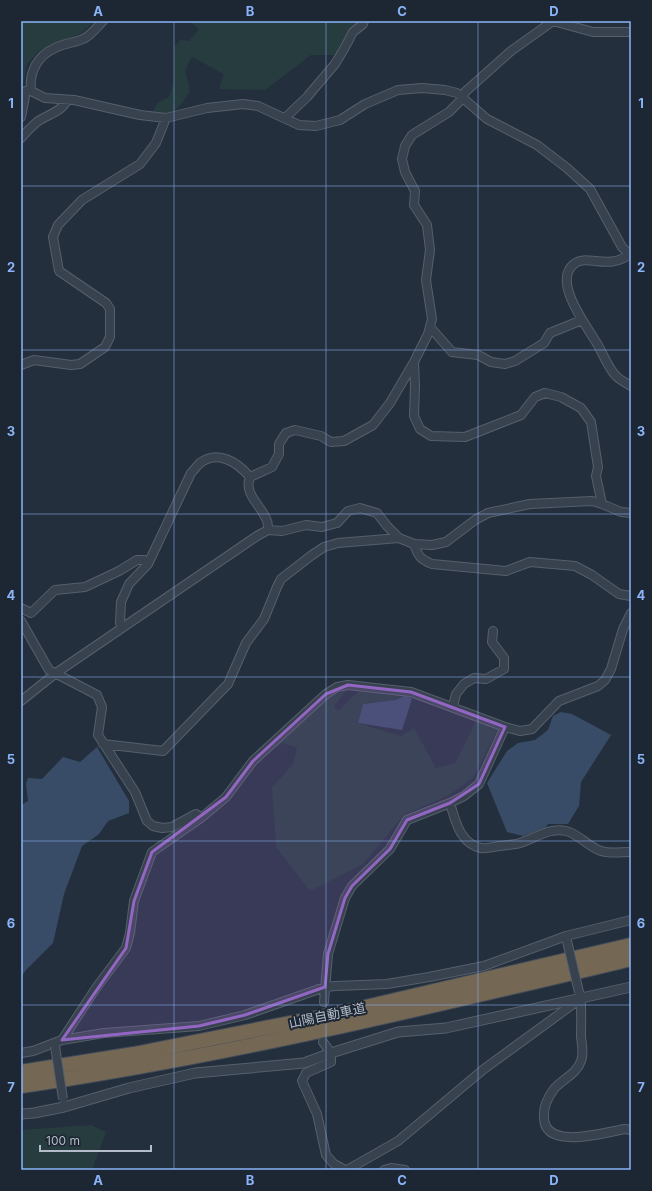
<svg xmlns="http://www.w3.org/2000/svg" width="652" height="1191" font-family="Inter,'Noto Sans JP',sans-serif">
  <rect width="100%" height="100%" fill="#242f3e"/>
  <!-- green -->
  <path fill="#263c3f" d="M 21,21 L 95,21 L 80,34 L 39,51 L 27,64 L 21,95 Z
    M 195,21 L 357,21 L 337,55 L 311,55 L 265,90 L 219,89 L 224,74 L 192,57 L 185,70 L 190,91 C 178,109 176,116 153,112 L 157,103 L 169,97 L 174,82 L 174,48 L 180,40 L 189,41 L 199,29 L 190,22 Z
    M 361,689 L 406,695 L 396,700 L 363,704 L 358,723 L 401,736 L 414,728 L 436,768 L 455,763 L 476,721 L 499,728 L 473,778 L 448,796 L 404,815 L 363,864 L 310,891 L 276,847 L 272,787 L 293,764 L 297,748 L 283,743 L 278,747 L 277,745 C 291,731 327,691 346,691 L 334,707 L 338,711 Z
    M 91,1125 L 106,1132 L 92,1170 L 21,1170 L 21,1130 Z"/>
  <!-- water -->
  <path fill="#394c67" d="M 406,695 L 412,699 L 402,730 L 358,723 L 363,704 L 396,700 Z
    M 561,712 L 572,714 L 611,735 L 581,782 L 579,806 L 568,824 L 548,824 L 546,827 L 523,836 L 507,832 L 487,783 L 507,751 L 518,743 L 535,740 L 548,730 L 553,716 Z
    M 97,747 L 129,801 L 129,813 L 108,821 L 99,834 L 82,846 L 64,894 L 53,943 L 26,970 L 21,977 L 21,805 L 28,801 L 26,784 L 28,778 L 42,779 L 63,757 L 80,762 Z"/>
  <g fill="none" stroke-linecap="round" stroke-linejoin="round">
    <defs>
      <path id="minor" d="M 103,21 C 98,26 91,35 85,38 C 76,43 64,43 55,48 C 37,56 29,72 31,91 L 45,98 L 74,100 L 140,115 L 166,118 L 207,108 L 243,104 L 258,106 L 299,125 L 316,126 L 340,120 L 365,104 L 398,90 L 422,88 L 445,90 L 457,93 L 487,119 L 537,145 L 567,168 L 590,189 L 622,247 L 631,256
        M 553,21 L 511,51 L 465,92 L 463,98 L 449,112 L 412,135 L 405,146 L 402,159 L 405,172 L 415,191 L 414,205 L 427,225 L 430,250 L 426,280 L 432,319 L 428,334 L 414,362 L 415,385 L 414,416 L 420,429 L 431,436 L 465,437 L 521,415 L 535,397 L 545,393 L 561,397 L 581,408 L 591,422 L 598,467 L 596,476 L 602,504
        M 553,21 L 593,32 L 631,32
        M 21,117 L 26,91 L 31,91
        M 285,118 L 307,97 L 335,64 L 344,49 L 353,32 L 363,24 L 364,21
        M 21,138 C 26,132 31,127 37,122 C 46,115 62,112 67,100
        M 631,253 C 609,272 587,253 574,264 C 552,281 586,325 596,342 C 603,353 607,366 616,376 C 620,380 626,383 631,386
        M 430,327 L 452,352 L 478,355 L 491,362 L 505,364 L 515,361 L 544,343 L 550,333 L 582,320
        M 21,365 L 34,360 L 71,365 L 80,364 L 105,347 L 110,337 L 110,309 L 106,303 L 59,271 L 53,237 L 58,225 L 82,200 L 140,164 L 156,143 L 166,118
        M 250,477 L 272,467 L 279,454 L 279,444 L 286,433 L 295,430 L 321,436 L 331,442 L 344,441 L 373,425 L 390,403 L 414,362
        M 414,544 C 418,556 420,559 432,564 L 506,571 L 530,562 L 575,566 L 592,575 L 619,594 L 631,596
        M 21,608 L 31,613 L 55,590 L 85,587 L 119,571 L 137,560 L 144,560 L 148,564
        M 21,621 L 49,670 L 97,695 L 102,707 L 98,735 L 135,792 L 147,821 L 153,826 L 162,828 L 172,827 L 196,814 L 201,818
        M 122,628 L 120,623 L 121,602 L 129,584 L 148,564 L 191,473 C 194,470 197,466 200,463 C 218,449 238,463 250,477 C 243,494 262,506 267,521 C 268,523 268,527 268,530
        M 21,701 L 56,673 L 257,536 L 268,530 L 282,531 L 306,525 L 322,527 L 337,523 L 348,511 L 360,508 L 377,513 L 387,526 L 399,538 L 414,544 L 432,545 L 446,542 L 475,520 L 488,513 L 530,504 L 592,501 L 602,504 L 621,512 L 631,513
        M 453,706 L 456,694 L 464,684 L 474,678 L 486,679 L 504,669 L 504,658 L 492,642 L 493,631
        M 103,744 L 163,751 L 228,684 L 246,643 L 264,619 L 277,587 L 281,579 L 312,555 L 324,547 L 338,543 L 399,538
        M 450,803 C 455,820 460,844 481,848 C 486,849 493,847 499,846 C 506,845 514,845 520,843 C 535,838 550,827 566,831 C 579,834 588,847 601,851 C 610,854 621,852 631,852
        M 580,994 C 582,1009 581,1022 581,1037 C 582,1045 584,1054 581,1061 C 576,1075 562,1079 554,1089 C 548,1097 543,1108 544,1118 C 545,1151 606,1132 625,1129 L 631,1130
        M 324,1002 L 328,954 L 345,898 L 352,886 L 390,849 L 407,820 L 450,803 L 464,796 L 479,784 L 505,727
        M 62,1040 L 96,988 L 126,948 L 130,933 L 134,901 L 152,852 L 201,818 L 226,797 L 253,761 L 326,694 L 337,687 L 348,685 L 411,692 L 505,727 L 520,731 L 532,729 L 559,701 L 598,686 L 605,680 L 611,669 L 623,629 L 631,613
        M 323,1042 L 331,1053 L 331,1062 L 306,1073 L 302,1081 L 317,1114 L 326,1155 L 334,1164 L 345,1170
        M 21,1053 L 33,1051 L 62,1040 L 104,1033 L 199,1026 L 245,1015 L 325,987 L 336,986 L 387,984 L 429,977 L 484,966 L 566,936 L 631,920
        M 347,1170 L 398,1141 L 484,1069 L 580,999
        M 384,1170 L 391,1168 L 405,1170"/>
      <path id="tertiary" d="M 21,1114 L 34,1113 L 64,1107 L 129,1088 L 195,1073 L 304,1063 L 331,1053 L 398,1032 L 446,1028 L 631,987"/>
      <path id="motorway" d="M 21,1072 L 134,1054 L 336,1014 L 631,945
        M 21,1086 C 227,1056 429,1007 631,959"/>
    </defs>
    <!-- minor casing -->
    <use href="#minor" stroke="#565f6c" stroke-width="10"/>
    <!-- tertiary casing -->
    <use href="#tertiary" stroke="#565f6c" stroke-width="11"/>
    <!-- motorway casing -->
    <use href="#motorway" stroke="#434c59" stroke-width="16"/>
    <!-- minor -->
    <use href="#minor" stroke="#38414e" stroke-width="8"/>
    <!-- tertiary -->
    <use href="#tertiary" stroke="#38414e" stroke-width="9"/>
    <!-- motorway -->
    <use href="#motorway" stroke="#746855" stroke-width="14"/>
    <defs>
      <path id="minor-bridge" d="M 567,941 L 579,992
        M 55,1046 L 63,1099"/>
    </defs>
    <!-- minor-bridge casing -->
    <use href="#minor-bridge" stroke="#565f6c" stroke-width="10" stroke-linecap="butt"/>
    <!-- minor-bridge -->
    <use href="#minor-bridge" stroke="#38414e" stroke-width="8"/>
  </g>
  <!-- marked area -->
  <path fill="#9266c3" fill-opacity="0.2" stroke="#9266c3" stroke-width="3" stroke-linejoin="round" d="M 348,685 L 411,692 L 505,727 L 479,784 L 450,803 L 407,820 L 390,849 L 352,886 L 345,898 L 328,954 L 325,987 L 245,1015 L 199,1026 L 62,1040 L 126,948 L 134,901 L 152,852 L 226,797 L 253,761 L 326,694 Z"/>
  <!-- grid -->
  <path fill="none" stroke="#8ab4f8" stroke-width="1" stroke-opacity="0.55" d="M 174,21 L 174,1170M 326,21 L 326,1170M 478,21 L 478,1170M 21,186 L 631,186M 21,350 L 631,350M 21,514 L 631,514M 21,677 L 631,677M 21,841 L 631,841M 21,1005 L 631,1005"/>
  <g text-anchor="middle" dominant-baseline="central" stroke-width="4" stroke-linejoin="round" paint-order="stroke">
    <!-- street labels -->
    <g font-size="13" fill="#b4bcc9" stroke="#1d2633">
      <text transform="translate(327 1015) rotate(-12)">山陽自動車道</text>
    </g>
  </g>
  <!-- border -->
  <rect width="652" height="1191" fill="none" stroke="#1d2633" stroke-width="44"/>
  <!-- scale -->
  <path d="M40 1145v6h111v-6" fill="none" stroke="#b4bcc9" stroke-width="2"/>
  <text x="46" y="1145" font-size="12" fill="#b4bcc9" stroke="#1d2633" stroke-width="3" paint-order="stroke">100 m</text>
  <rect x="22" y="22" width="608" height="1147" fill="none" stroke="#8ab4f8" stroke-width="1.5"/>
  <g font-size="13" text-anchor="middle" font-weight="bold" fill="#8ab4f8">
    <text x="98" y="16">A</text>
    <text x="250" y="16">B</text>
    <text x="402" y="16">C</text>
    <text x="554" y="16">D</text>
    <text x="11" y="108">1</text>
    <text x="641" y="108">1</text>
    <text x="11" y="272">2</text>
    <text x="641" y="272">2</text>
    <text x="11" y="436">3</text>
    <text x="641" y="436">3</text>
    <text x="11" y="600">4</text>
    <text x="641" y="600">4</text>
    <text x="11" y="764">5</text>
    <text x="641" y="764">5</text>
    <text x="11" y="928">6</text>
    <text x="641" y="928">6</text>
    <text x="11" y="1092">7</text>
    <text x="641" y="1092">7</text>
    <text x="98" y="1185">A</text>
    <text x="250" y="1185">B</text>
    <text x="402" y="1185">C</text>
    <text x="554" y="1185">D</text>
  </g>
</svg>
